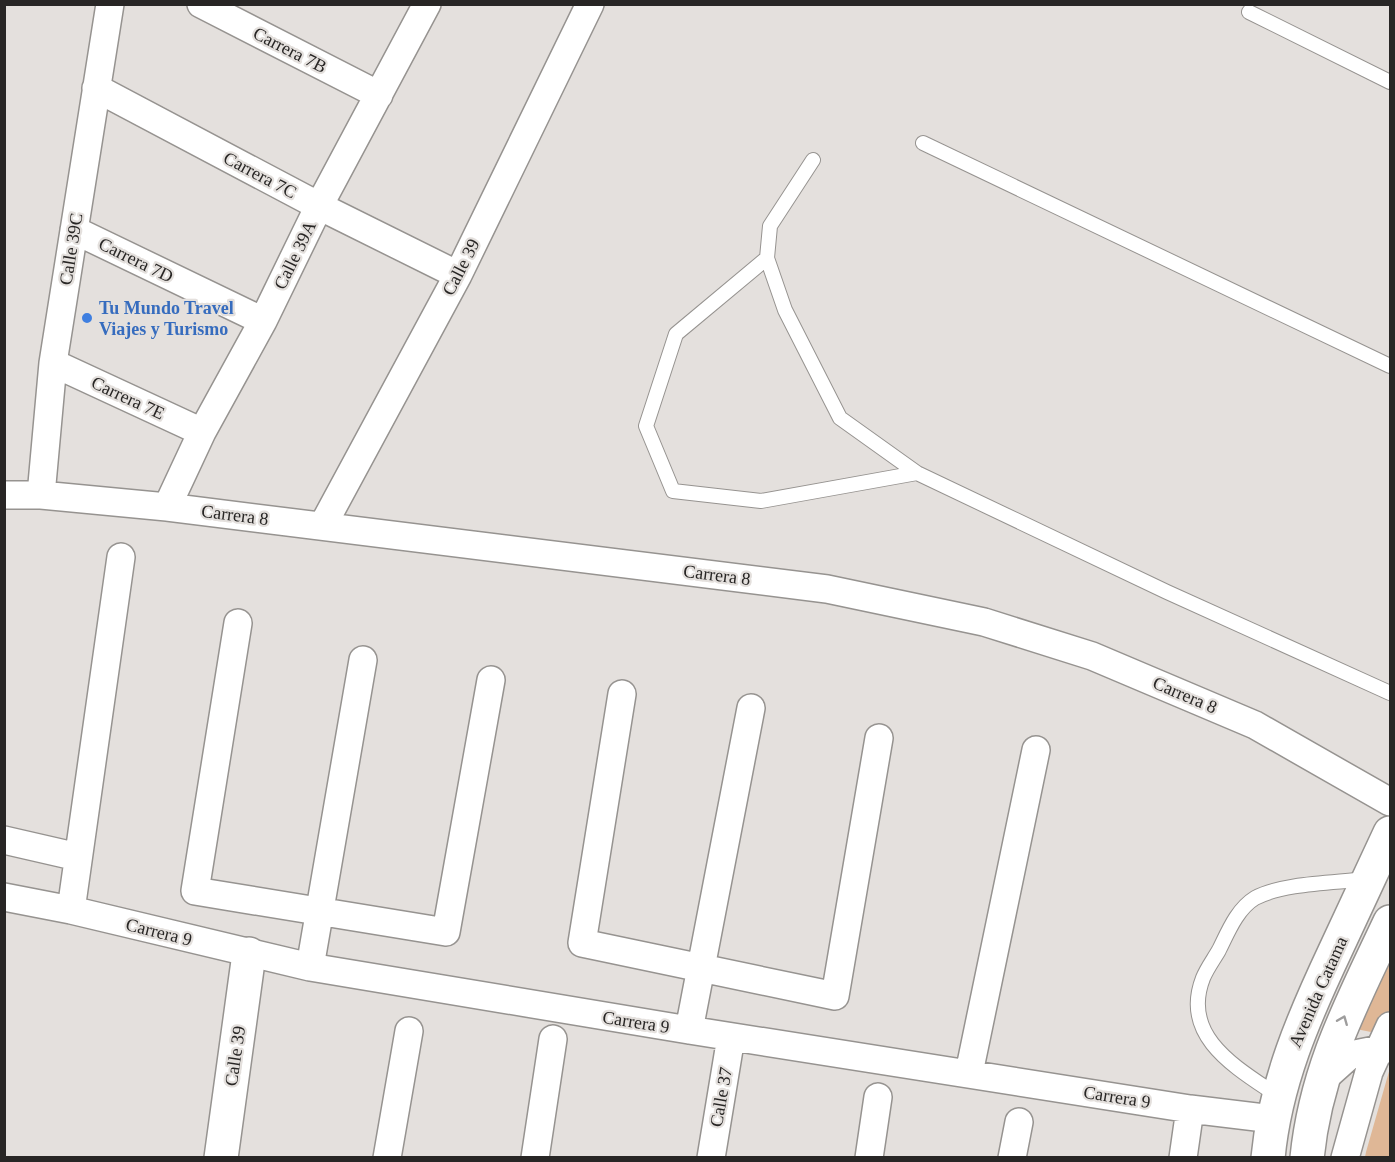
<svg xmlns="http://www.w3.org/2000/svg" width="1395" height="1162" font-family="'Times New Roman',serif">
  <rect width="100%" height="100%" fill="#e4e0dd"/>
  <!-- green -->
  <path fill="#dfb796" d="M 1390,947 L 1390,1015 L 1381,1034 L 1351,1028 Z
    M 1390,1068 L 1390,1157 L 1365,1157 L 1366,1152 Z"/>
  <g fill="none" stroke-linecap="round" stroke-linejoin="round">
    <defs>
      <path id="service" d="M 1249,12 L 1390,82
        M 923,143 L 1390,366
        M 813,160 L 770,226 L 767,258 L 785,310 L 840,418 L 917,473 L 1167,592 L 1390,693
        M 767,258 L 676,334 L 646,426 L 673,491 L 761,501 L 917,473
        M 1278,1096 C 1237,1068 1180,1037 1203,978 C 1207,968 1214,959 1219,950 C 1228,932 1237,909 1255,898 C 1283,883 1335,883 1367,879"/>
      <path id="minor" d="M 201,4 L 379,95
        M 96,88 L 319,206 L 458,275
        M 74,230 L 263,321
        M 53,363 L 202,432
        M 4,495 L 41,495 L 167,507 L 827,589 L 984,622 L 1092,656 L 1255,725 L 1390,802
        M 41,495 L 53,363 L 110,4
        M 167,507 L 202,432 L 263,321 L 319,206 L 427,4
        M 323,525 L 458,275 L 590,4
        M 238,623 L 195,891 L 446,932 L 491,680
        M 622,694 L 582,943 L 835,996 L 879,738
        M 4,840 L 78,857
        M 4,897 L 71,910 L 310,967 L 689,1030 L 1190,1109 L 1273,1119
        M 71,910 L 121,557
        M 310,967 L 363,660
        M 689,1030 L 751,708
        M 969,1073 L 1036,750
        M 1321,1081 L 1350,1055 L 1380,1049 L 1390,1049
        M 387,1158 L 409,1031
        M 535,1158 L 553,1039
        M 711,1158 L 731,1037
        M 869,1158 L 878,1097
        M 1012,1158 L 1019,1122
        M 1183,1158 L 1190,1109
        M 1345,1158 L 1369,1072 L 1390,1026"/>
      <path id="tertiary" d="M 221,1158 L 249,954"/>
      <path id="secondary" d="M 1268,1158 C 1275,1083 1304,1017 1336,949 C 1354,911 1372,872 1390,833
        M 1307,1158 C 1316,1068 1353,1001 1390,922"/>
    </defs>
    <!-- service casing -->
    <use href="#service" stroke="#969390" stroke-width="16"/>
    <!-- minor casing -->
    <use href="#minor" stroke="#969390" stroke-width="30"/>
    <!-- tertiary casing -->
    <use href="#tertiary" stroke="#969390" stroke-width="36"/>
    <!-- secondary casing -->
    <use href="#secondary" stroke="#969390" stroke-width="36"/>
    <!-- service -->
    <use href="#service" stroke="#fff" stroke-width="14"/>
    <!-- minor -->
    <use href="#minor" stroke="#fff" stroke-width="27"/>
    <!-- tertiary -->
    <use href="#tertiary" stroke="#fff" stroke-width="33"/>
    <!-- secondary -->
    <use href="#secondary" stroke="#fff" stroke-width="33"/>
  </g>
  <!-- one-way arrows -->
  <defs><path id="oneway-chevron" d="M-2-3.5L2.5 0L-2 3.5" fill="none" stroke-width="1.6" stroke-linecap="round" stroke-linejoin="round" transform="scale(1.5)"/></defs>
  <use stroke="#9e9d9d" href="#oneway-chevron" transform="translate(1343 1020) rotate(-68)"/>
  <!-- markers -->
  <circle fill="#3f7fe0" stroke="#e4e0dd" stroke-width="2" cx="87" cy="318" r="6"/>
  <g text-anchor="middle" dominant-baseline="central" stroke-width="4.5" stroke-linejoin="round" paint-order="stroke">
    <!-- street labels -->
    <g font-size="18" fill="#282625" stroke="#e4e0dd">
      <text transform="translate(290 50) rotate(27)">Carrera 7B</text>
      <text transform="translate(260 175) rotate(28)">Carrera 7C</text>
      <text transform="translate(71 249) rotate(-81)">Calle 39C</text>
      <text transform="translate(295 255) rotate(-64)">Calle 39A</text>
      <text transform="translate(136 260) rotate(26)">Carrera 7D</text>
      <text transform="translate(461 267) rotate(-63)">Calle 39</text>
      <text transform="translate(128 398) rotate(25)">Carrera 7E</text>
      <text transform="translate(235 515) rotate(7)">Carrera 8</text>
      <text transform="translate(717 575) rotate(7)">Carrera 8</text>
      <text transform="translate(1185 695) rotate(23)">Carrera 8</text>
      <text transform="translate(159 932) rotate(14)">Carrera 9</text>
      <text transform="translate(1318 992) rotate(-66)">Avenida Catama</text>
      <text transform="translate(636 1022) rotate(9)">Carrera 9</text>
      <text transform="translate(235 1056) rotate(-82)">Calle 39</text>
      <text transform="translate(721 1097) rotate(-80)">Calle 37</text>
      <text transform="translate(1117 1097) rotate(9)">Carrera 9</text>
    </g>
    <!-- shop labels -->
    <g font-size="18" font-weight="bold" fill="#366cbe" stroke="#e4e0dd" text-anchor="start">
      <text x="99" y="308">Tu Mundo Travel<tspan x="99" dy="21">Viajes y Turismo</tspan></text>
    </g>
  </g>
  <!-- border -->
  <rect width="1395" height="1162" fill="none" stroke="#282625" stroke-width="12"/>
</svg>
